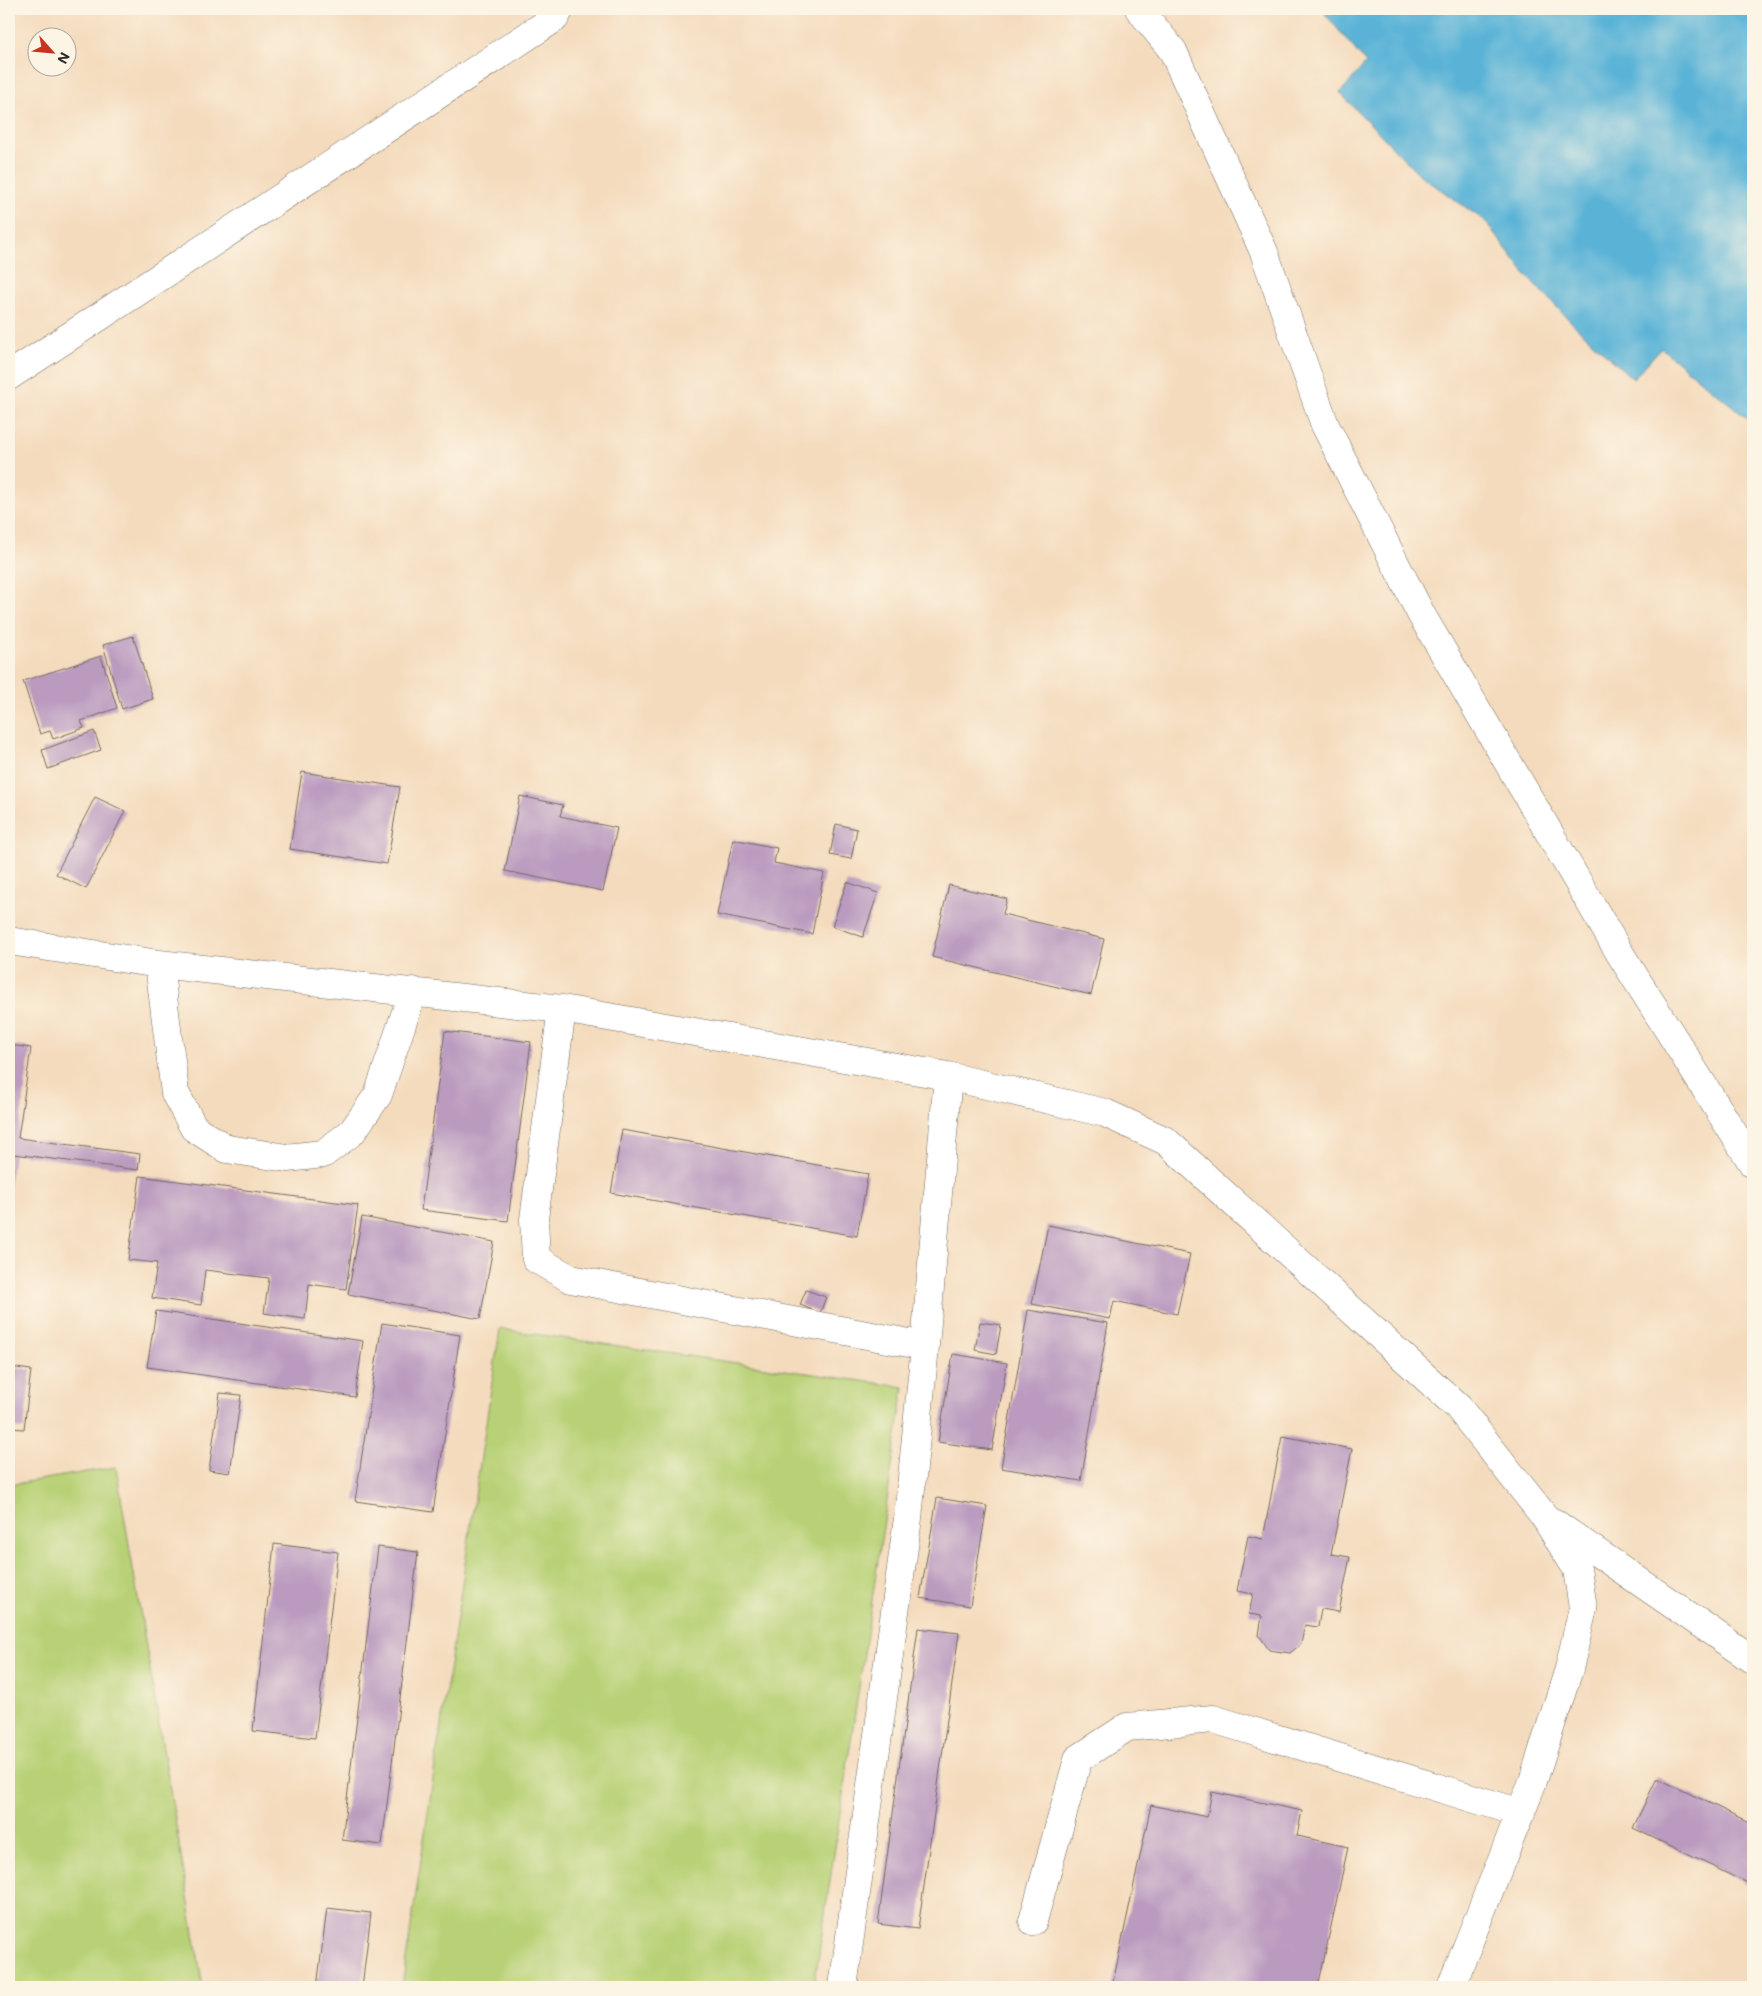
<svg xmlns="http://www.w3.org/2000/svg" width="1762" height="1996" font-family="Mali,sans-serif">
  <rect width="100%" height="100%" fill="#fcf5e5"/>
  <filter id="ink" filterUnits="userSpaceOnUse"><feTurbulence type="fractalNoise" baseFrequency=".02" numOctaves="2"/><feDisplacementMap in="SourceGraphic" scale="10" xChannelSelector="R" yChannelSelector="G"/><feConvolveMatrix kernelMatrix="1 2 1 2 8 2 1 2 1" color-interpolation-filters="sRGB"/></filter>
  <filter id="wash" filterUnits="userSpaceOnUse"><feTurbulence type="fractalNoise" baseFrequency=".0096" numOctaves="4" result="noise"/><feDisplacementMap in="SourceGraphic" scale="20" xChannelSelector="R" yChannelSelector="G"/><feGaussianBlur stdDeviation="1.12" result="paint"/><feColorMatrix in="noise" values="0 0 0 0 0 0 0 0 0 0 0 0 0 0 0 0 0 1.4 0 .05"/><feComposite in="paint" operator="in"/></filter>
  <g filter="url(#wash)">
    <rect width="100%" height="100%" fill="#f4dbbd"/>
    <!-- green -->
    <path fill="#b8d176" stroke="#727e50" d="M 500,1329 L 904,1387 L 814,1987 L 402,1987 Z
      M 116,1467 L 203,1987 L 9,1987 L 9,1485 Z"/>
    <!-- water -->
    <path fill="#5ab3d7" stroke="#426f81" d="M 1321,9 L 1753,9 L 1753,423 L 1661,348 L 1633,379 L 1574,325 L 1527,276 L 1485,221 L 1420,175 L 1340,93 L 1366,63 Z"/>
    <g id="blocks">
      <!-- building -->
      <path fill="#ba9abf" d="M 133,636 L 153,699 L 122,709 L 103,645 Z
        M 101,656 L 117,708 L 81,721 L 84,728 L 53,739 L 50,731 L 40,734 L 23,681 Z
        M 94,731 L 101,750 L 48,769 L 42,750 Z
        M 302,772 L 400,787 L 387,864 L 290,849 Z
        M 520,796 L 563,805 L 560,816 L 617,828 L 603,891 L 505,871 Z
        M 95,797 L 125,811 L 86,889 L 56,874 Z
        M 836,824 L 857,829 L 851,859 L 830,855 Z
        M 733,839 L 777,848 L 774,863 L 824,873 L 812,934 L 717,915 Z
        M 847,882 L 878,893 L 863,937 L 832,926 Z
        M 949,885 L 1007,899 L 1003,914 L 1104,939 L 1091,995 L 932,957 Z
        M 445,1031 L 531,1042 L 508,1221 L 421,1210 Z
        M 9,1045 L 31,1048 L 18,1138 L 140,1154 L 138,1170 L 14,1154 L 9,1187 Z
        M 622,1130 L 868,1174 L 857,1236 L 611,1193 Z
        M 140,1176 L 358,1205 L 346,1289 L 309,1284 L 305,1319 L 264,1313 L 269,1278 L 205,1270 L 201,1305 L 152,1298 L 157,1263 L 128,1260 Z
        M 362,1217 L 494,1242 L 480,1319 L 348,1294 Z
        M 1048,1225 L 1190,1254 L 1177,1314 L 1114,1301 L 1110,1319 L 1032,1304 Z
        M 806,1290 L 826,1297 L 820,1313 L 800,1305 Z
        M 1028,1310 L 1108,1323 L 1081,1481 L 1001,1468 Z
        M 156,1311 L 363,1341 L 355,1397 L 147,1367 Z
        M 980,1322 L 1001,1325 L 996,1354 L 975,1350 Z
        M 382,1323 L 460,1335 L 433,1512 L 355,1501 Z
        M 953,1354 L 1007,1363 L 992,1450 L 938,1442 Z
        M 9,1367 L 31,1370 L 24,1429 L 9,1428 Z
        M 220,1393 L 241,1395 L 230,1473 L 209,1470 Z
        M 1282,1436 L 1352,1449 L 1331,1554 L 1350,1557 L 1339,1612 L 1321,1609 L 1318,1627 L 1305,1625 L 1301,1644 L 1290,1653 L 1269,1650 L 1259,1635 L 1262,1616 L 1249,1614 L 1253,1594 L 1237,1591 L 1248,1536 L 1263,1539 Z
        M 937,1498 L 987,1506 L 970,1606 L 920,1598 Z
        M 274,1544 L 338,1552 L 315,1738 L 253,1731 Z
        M 378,1547 L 418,1552 L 382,1845 L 342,1840 Z
        M 918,1628 L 959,1633 L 918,1929 L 878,1924 Z
        M 1657,1778 L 1753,1824 L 1753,1886 L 1633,1828 Z
        M 1212,1792 L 1302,1811 L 1297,1836 L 1348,1847 L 1318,1987 L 1112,1987 L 1151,1805 L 1207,1817 Z
        M 327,1908 L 371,1913 L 362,1987 L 317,1987 Z"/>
    </g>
  </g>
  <g filter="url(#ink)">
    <use href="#blocks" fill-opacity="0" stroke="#71695e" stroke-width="1"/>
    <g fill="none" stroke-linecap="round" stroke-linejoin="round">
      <defs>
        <path id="minor" d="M 1139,9 L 1173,51 L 1264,252 L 1325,425 L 1421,614 L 1619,952 L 1753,1164
          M 9,376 L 555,18 L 560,9
          M 9,941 L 159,964 L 562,1009 L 948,1076 L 1105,1113 L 1166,1141 L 1458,1407 L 1544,1516 L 1577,1569 L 1583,1608 L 1569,1669 L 1533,1781 L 1451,1987
          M 159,964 L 175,1093 L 194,1128 L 227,1149 L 287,1158 L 323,1154 L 352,1132 L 378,1095 L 413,991
          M 562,1009 L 534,1219 L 536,1259 L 571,1279 L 925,1346
          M 1553,1522 L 1753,1660
          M 1033,1921 L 1078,1759 L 1127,1727 L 1213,1719 L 1521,1813
          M 843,1987 L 908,1518 L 925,1346 L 948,1076"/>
      </defs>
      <!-- minor casing -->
      <use href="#minor" stroke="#71695e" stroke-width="29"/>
      <!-- minor -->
      <use href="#minor" stroke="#fff" stroke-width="28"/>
    </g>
  </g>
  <!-- margin -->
  <rect width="1762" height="1996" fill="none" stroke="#fcf5e5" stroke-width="30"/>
  <!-- north arrow -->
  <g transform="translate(52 52) rotate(117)"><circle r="24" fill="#fcf5e5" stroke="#a8a49b"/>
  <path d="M0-4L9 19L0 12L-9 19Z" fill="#c8321e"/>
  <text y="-8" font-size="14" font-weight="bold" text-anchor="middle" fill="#2b2b2b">N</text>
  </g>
</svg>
